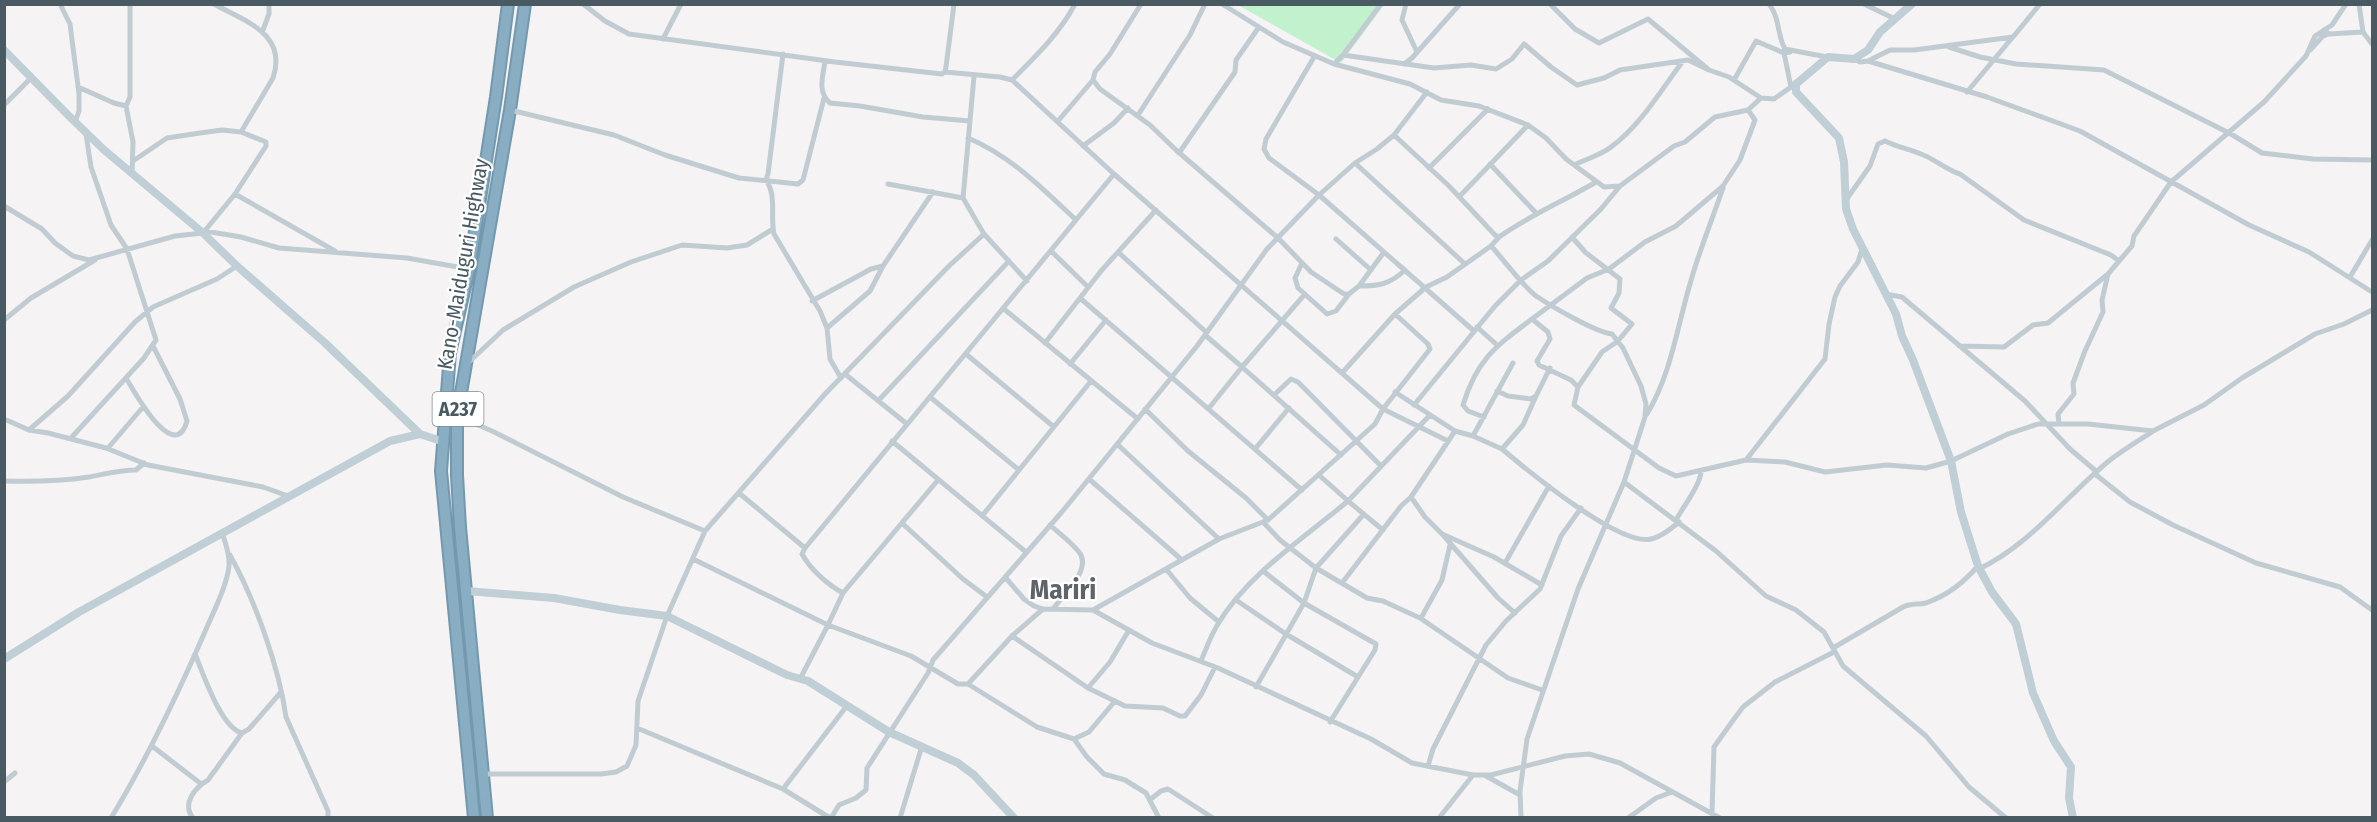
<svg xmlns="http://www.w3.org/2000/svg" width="2377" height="822" font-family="'Fira Sans Condensed',sans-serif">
  <rect width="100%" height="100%" fill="#f5f3f3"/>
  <!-- green -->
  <path fill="#c1f2cd" d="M 1238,5 L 1384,5 L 1341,63 Z"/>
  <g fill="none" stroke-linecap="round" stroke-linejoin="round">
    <defs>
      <path id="highway" d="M 474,818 L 441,471 L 450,353 L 469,269 L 496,97 L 508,4
        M 487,818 L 460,527 L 457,475 L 457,416 L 510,110 L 525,4"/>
    </defs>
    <!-- highway casing -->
    <use href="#highway" stroke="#7499ae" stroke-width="14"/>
    <!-- street -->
    <path stroke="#c0ccd2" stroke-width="5" d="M 60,4 L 70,24 L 79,94 L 79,111 L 75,122
      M 130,4 L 130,97 L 126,106 L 133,142 L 132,173
      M 214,4 C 244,21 288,33 273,78 L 241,132
      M 583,4 L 605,21 L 629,34 L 835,62 L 942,74 L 945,72 L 946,67 L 954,4
      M 1141,4 L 1110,54 L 1095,72 L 1093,80 L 1100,89 L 1150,125 L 1176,150 L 1278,238 L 1311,272 L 1344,294 L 1349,294 L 1359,286 C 1380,286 1390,284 1405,270
      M 1222,4 L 1283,42 L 1334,64 L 1410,84 L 1441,100 L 1479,106 L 1528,125 L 1546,138 L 1566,159 L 1604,187 L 1620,186 L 1674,146 L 1685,142 L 1715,117 L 1748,110 L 1761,98 L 1774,99 L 1791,87 L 1795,88
      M 1406,4 L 1402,20 L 1417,52
      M 1550,4 L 1575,29 L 1599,43 L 1648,19 L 1709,70 L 1729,77 L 1761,98
      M 1769,4 C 1780,18 1777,35 1785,49 L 1827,57
      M 1864,4 L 1895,19
      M 2359,4 L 2363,32 L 2372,44
      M 263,30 L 269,14 L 269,4
      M 2324,30 L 2329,34 L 2363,32
      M 663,39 L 681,4
      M 1949,47 L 1980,57 L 2016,64 L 2104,70 L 2231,134 L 2262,153 L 2313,159 L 2372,160
      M 2310,50 L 2323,36 L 2329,34
      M 1784,53 L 1791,87
      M 1343,55 L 1434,68 L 1471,65 L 1496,69 L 1512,59 L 1524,44 L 1551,67 L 1577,85 L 1604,78 L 1620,70 L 1688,60 L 1709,70
      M 1314,57 L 1266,139 L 1264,149 L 1269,158 L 1319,195 L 1474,331
      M 1854,59 L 1860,62 L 1868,61 L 1890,50 L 1914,50 L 2013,37 L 2040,4
      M 825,61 C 823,76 817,92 830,103 L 860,106 L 923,117 L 970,121
      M 1868,61 L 1987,97 L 2080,131 L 2249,225 L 2309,252 L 2372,292
      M 1334,64 L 1343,55 L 1381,4
      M 1404,64 L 1412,58 L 1460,4
      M 945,72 L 1000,77 L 1012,80 L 1114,174 L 1383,409 L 1448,441
      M 1012,80 C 1035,57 1060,33 1075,4
      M 1734,80 L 1756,41 L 1784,53 L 1790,52
      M 78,87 L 114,103 L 126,106
      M 1967,92 L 2012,38
      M 4,105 L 31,78
      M 510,110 L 614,135 L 665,155 L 739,178 L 798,184 L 803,180 L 824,98
      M 1138,115 L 1190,35 L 1205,4
      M 1058,121 L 1093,80
      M 1394,135 L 1449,186 L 1495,235 L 1499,237 C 1530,215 1564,201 1596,182
      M 968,138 C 1011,156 1043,189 1076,220
      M 1083,146 L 1114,123 L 1128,108
      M 1179,153 L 1235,72 L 1236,60 L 1259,27
      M 1355,163 L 1465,264
      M 1490,164 L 1537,214
      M 1574,165 C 1586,159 1601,155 1611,147 C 1641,125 1661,90 1683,61
      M 1429,168 L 1488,109
      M 766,180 C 777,196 770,215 774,234 L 820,311 L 827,328 L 830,359 L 841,378
      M 766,180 L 768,174 L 783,54
      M 888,184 L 963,198
      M 235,194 L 335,251
      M 1459,197 L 1528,125
      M 1846,200 L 1870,166 L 1878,144 L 1885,141 C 1897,147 1909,149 1921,154 C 1935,159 1946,170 1960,174 L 2024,220 L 2111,255 L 2119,261
      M 4,206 L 42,229 L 55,243 L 73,256 L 89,260 L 175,236 L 203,233 L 235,194 L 266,146 L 266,142 L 241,132 L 222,130 L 200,133 L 167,138 L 133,161
      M 205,231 L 241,237 L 279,248 L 407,258 L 469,269
      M 984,234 L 1027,281
      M 1499,237 L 1491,246 C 1505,261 1521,284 1536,296 C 1551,306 1595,332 1612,334 L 1623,348 L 1641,386 L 1646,404 L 1645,417 L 1624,482 L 1578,589 L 1527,739 L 1520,791 L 1521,818
      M 1572,237 L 1585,252 L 1620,279 L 1619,293 L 1611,308 L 1632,324 L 1618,341 L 1602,352 L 1578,387 L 1574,405 L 1659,468 L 1676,476 L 1746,460 L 1785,462 L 1825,472 L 1887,465 L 1926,468 L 1951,461 L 2008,434 L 2038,424 L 2088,424 L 2153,431 L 2204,405 L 2242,378 L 2315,334 L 2344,324 L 2372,310
      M 1336,239 L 1371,270
      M 1051,251 L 1088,287
      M 1118,252 L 1206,332
      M 1302,263 L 1295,278 L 1298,288 L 1327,314 L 1336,311 L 1349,294
      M 2350,277 L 2372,240
      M 1359,286 L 1384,252
      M 1885,294 L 1902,297 L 1909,303 L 2025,401 L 2070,449 L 2097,472
      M 1080,298 L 1302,490
      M 812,301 L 871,269 L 883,266 L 933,192
      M 1004,309 L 1138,419
      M 4,320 L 31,298 L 95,260
      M 1477,327 L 1497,345
      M 827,328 L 870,291 L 883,266
      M 1205,335 L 1242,367 L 1305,294
      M 1045,343 L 1101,271 L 1156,210
      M 1959,346 L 2004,347 L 2033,325 L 2048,323 L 2108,274 L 2132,246 L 2134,236 L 2171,182 L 2264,102 L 2306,56 L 2315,36 L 2332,25 L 2346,4
      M 966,354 L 1054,427
      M 468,363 L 503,330 L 574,287 L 631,262 L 682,245 L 727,248 L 747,245 L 773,229
      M 1070,364 L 1106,320
      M 1342,373 L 1395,314 L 1426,287 L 1447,277 L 1491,246
      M 845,374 L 907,424
      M 126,378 C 133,389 174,466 187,421 L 180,399 L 153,346
      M 1578,387 L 1571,380 L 1539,365 L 1537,361 L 1550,339 L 1548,332 L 1532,319 L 1587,278 L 1609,269 L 1645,242 L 1676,226 L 1723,186 L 1740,160 L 1755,120 L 1748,110
      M 1497,391 L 1508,396 L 1531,399 L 1536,396 L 1550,368
      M 1395,392 L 1455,431 L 1473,436 L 1502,449 L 1523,425 L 1536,396
      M 1274,395 L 1291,379 L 1298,382 L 1381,466
      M 930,397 L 1019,470
      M 878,401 L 1009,261
      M 1414,405 L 1495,306 L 1521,280 L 1548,261 L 1601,209 L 1620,186
      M 1209,408 L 1242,367 L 1341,455
      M 1145,409 L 1188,451 L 1246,498 L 1268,520
      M 1647,414 C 1671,374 1677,328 1690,284 C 1699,251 1712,220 1723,188
      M 457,416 L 492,431 L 623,497 L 705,531
      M 1484,417 L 1468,411 L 1463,405 C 1477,359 1496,346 1532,319
      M 4,419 L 29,430 L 48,433 L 106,448 L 148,465 L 263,487 L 288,496
      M 2059,424 L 2058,414 L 2074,394 L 2073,383 L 2085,351 L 2103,312 L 2102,300 L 2108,274
      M 29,430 L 68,396 L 135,322 L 153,307 L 217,279 L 237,266
      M 1473,436 L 1513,363
      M 71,438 L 144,358 L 156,340 L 127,249 L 111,225 L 91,167 L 86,134
      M 892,441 L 1026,552
      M 1117,444 L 1219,539
      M 108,448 L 143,407
      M 1255,449 L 1289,408
      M 1502,449 C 1527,470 1620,547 1651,539 C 1661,537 1672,528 1679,522
      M 1746,460 L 1825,359 L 1829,324 L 1835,297 L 1840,286 L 1858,262 L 1862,249
      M 2095,474 L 2130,502 L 2173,525 L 2256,563 L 2340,587 L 2372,610
      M 1089,479 L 1182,560
      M 4,481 C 33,482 61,481 89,477 C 105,474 120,470 136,470 L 144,463
      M 1624,482 L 1716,551 L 1766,596 L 1796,610 L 1824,632 L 1843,666 L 1926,736 L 1969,787 L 2006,818
      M 739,493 L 805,548
      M 1411,497 L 1425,517 L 1442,534 L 1494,557 L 1542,585
      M 982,516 L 1091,381
      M 1676,520 C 1683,507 1701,484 1701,471
      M 1263,522 L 1280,540 L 1316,568 L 1367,598 L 1383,601 L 1420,618 L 1508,678 L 1542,690
      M 903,524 L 963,579 L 987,597
      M 1050,525 C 1060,534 1071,542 1079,552 C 1093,569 1062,596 1053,609
      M 1383,530 L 1348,501 L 1430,415
      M 1443,535 L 1498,598 L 1515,613
      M 230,555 C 255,600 279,667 286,717 L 328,811 L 328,818
      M 693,559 L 828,625 L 843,593 L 938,480
      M 1505,563 L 1549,486
      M 1166,569 L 1190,598 L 1219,622
      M 1979,569 C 2031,544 2066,496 2110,460 C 2123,450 2138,441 2152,432
      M 1263,571 L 1304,603 L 1316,568 L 1364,514
      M 1005,577 L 1024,599 L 1034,606 L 1043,609 L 1093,610 L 1152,643 L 1218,668 L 1371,739 L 1412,763 L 1473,775 L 1491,775 L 1565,756 L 1589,754 L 1620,763 L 1720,818
      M 1342,583 L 1401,506 L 1411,497 L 1455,431
      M 843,593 C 828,585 810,569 802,554 L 805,548 L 1114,174
      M 1236,600 L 1286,634 L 1358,677
      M 1093,610 L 1219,539 L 1268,520 L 1375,424 L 1383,409 L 1430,349 L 1428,344 L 1395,314
      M 1421,618 L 1442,580 L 1450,545
      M 1012,636 L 1088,688 L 1110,662 L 1129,630
      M 1833,648 L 1903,607 C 1911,603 1918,605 1926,603 C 1948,595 1963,583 1978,566
      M 195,654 C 203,673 221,728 242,733
      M 1201,661 C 1206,649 1211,635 1218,624 C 1247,575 1305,537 1348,501 L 1319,475
      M 800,679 L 828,625 L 911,656 L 958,684 L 968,684 L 1012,636 L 1043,609
      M 968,684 L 1037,727 L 1074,739 L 1089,732 L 1115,701
      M 1256,687 L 1304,603 L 1376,644 L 1375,650 L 1330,722
      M 1088,688 L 1125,706 L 1163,708 L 1180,716 L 1185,716 L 1201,695 L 1215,667
      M 637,728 L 783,789 L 830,818
      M 1074,739 L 1087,757 L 1104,774 L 1125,780 L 1146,793 L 1159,818
      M 152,746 L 200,783
      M 1428,766 L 1433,749 L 1486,645 L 1506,621 L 1540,589 L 1561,536 L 1581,508
      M 483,774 L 601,774 L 616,772 L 627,766 L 636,745 L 638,701 L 667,616 L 705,531 L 825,394 L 949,266 L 984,234 L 963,198 L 974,76
      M 1486,776 L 1520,795
      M 4,782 L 15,773
      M 783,789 L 846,707
      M 1151,799 L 1161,791 L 1168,789 L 1213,818
      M 1712,813 L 1714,747 L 1734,719 L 1743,707 L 1775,682 L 1834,652
      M 111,818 C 147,759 176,698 204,634 C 212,615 227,586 229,566 C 230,554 226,546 223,535
      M 193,818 C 181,803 196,787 208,780 L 242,733 L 249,729 L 281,692
      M 831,818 L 839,805 L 856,798 L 866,790 L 867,768 L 928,673 L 933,660 L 1061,513 L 1197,346 L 1267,249 L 1319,195 L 1355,163 L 1377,149 L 1394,135 L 1427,92
      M 900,818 L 922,746
      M 1439,818 L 1473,775
      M 1628,818 L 1656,798 L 1672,792"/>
    <!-- secondary -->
    <path stroke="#c0ced6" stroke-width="8" d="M 1912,4 L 1880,32 L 1868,50 L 1854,59 L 1828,57 L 1796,84 L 1796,92 L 1839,138 L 1844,162 L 1846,209 L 1853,229 L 1896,314 L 1902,336 L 1913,360 L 1951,461 L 1961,512 L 1978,566 L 1992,592 L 2016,624 L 2033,693 L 2054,741 L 2071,767 L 2069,798 L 2073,818
      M 4,50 L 69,116 L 103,149 L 203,233 L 237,266 L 324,342 L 420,434 L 444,442
      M 466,591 L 554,598 L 620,610 L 667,616 L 787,675 L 808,681 L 889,732 L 958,763 L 974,775 L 1014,818
      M 4,659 L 79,612 L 390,441 L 420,434"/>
    <!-- highway -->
    <use href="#highway" stroke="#89adc2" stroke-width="10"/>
  </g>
  <g text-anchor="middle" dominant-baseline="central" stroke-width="4.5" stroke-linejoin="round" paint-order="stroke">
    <!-- shield labels -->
    <rect fill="#fff" stroke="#808c91" stroke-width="1.5" x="432.5" y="392" width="51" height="34" rx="4.5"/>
    <g font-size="20" font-weight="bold" fill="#495a62">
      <text x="458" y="409">A237</text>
    </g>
    <!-- street labels -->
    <g font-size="21" fill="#495a62" stroke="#fff">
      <text transform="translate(463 264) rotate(-80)">Kano-Maiduguri Highway</text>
    </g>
    <!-- district labels -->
    <g font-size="27" font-weight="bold" fill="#5f6468" stroke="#fff">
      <text x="1063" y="590">Mariri</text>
    </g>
  </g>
  <!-- border -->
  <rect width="2377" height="822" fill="none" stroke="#495a62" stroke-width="12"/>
</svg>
